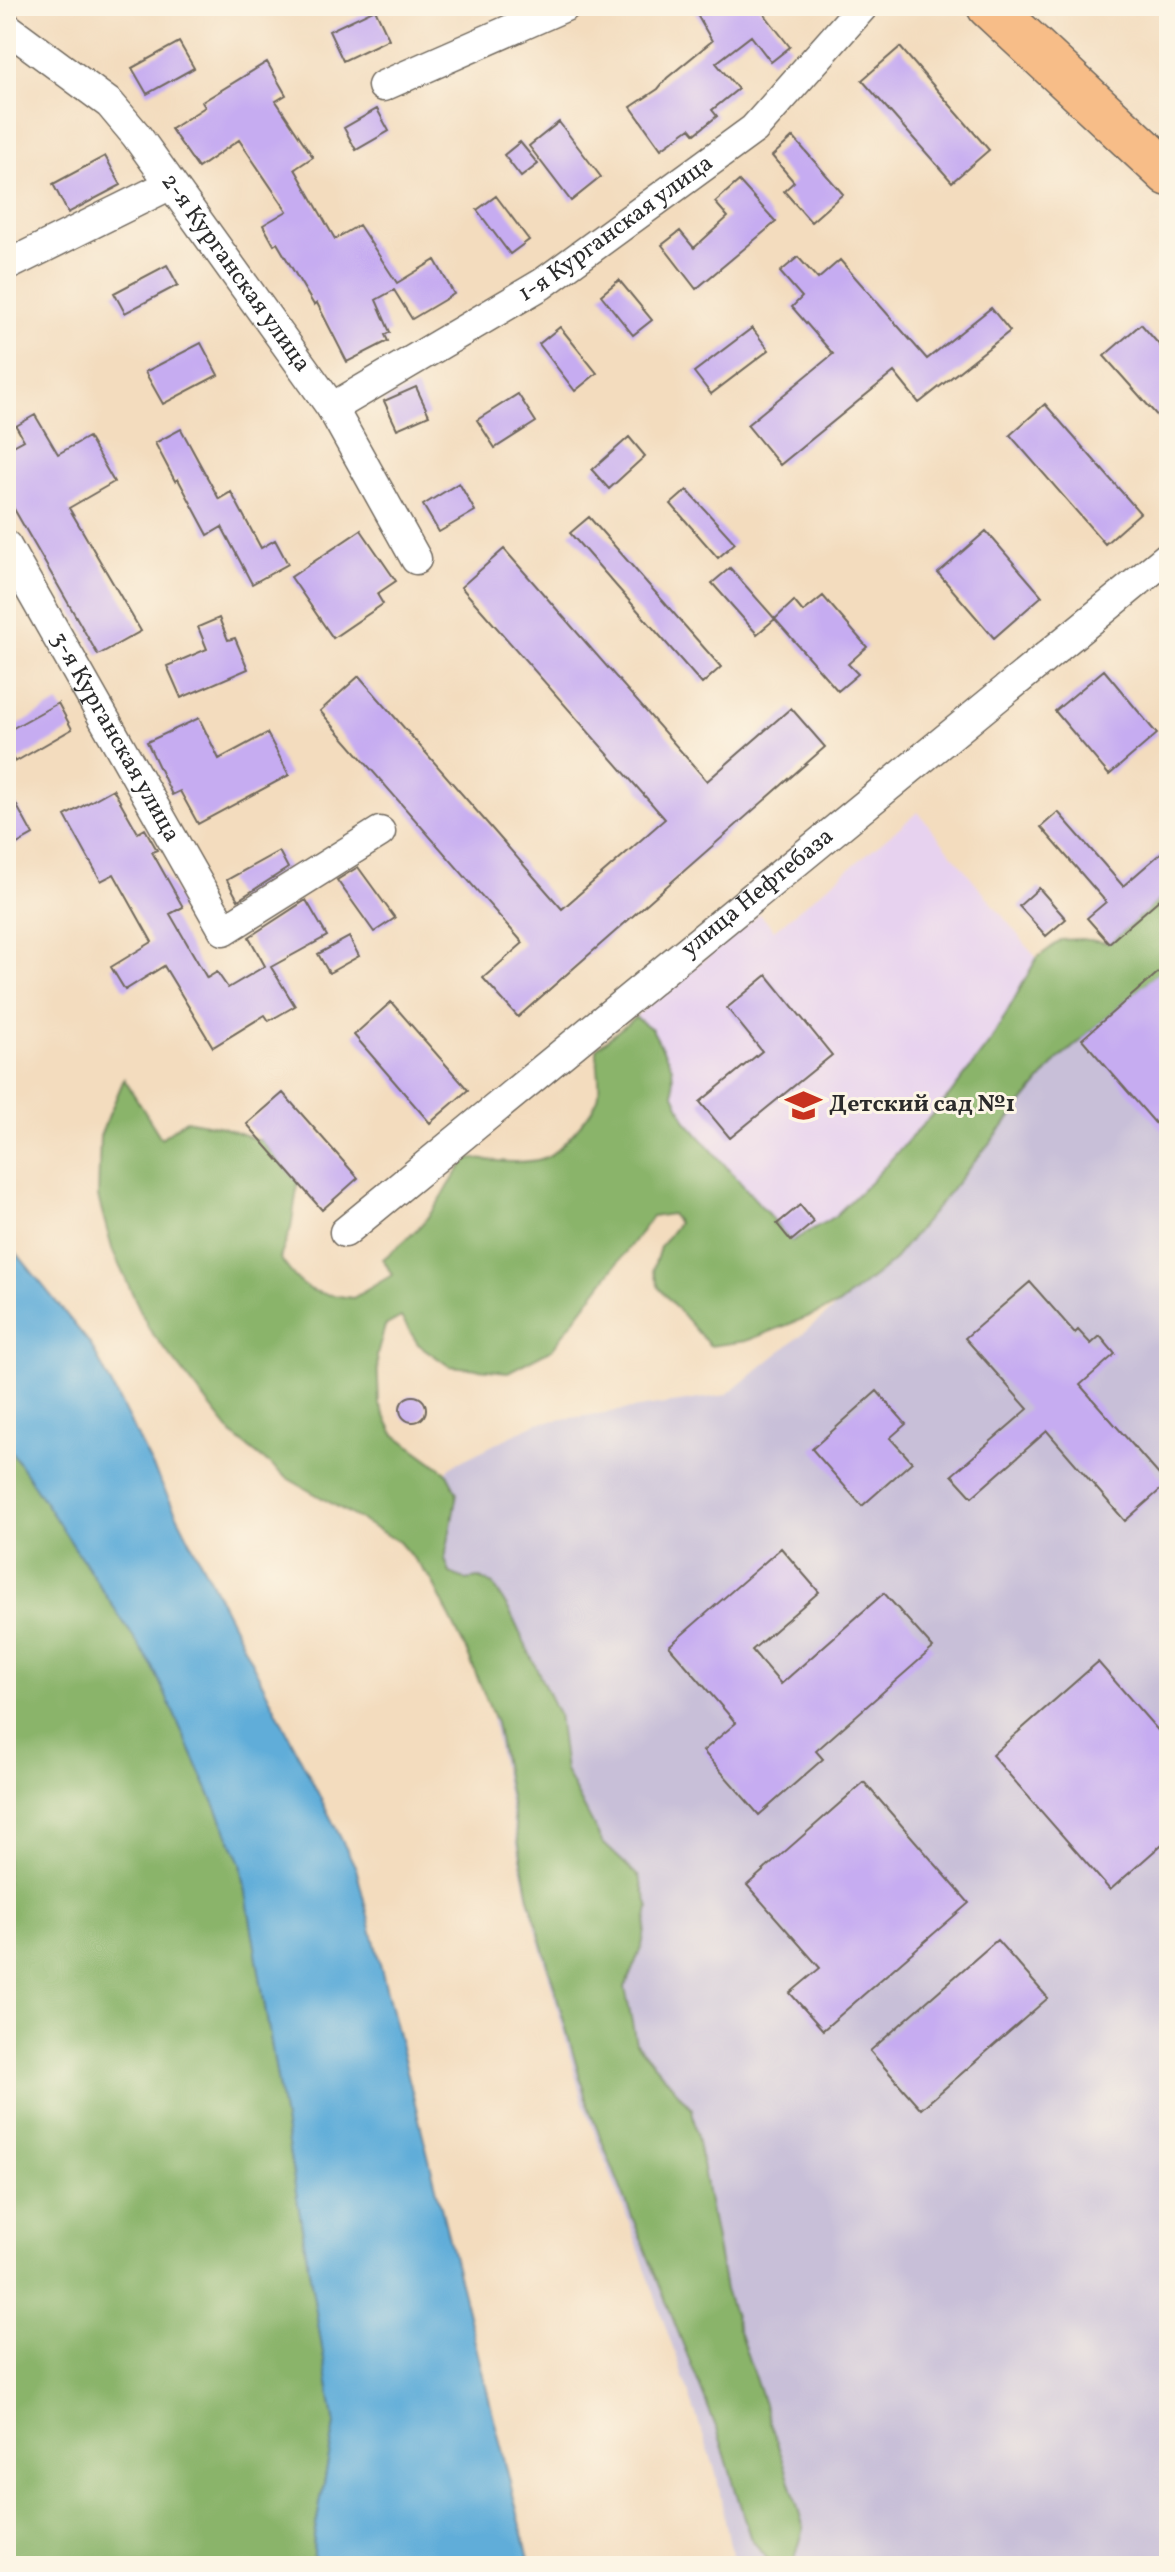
<svg xmlns="http://www.w3.org/2000/svg" width="1175" height="2572" font-family="Vollkorn,serif">
  <rect width="100%" height="100%" fill="#fcf5e5"/>
  <filter id="ink" filterUnits="userSpaceOnUse"><feTurbulence type="fractalNoise" baseFrequency=".0125" numOctaves="2"/><feDisplacementMap in="SourceGraphic" scale="16" xChannelSelector="R" yChannelSelector="G"/><feConvolveMatrix kernelMatrix="1 2 1 2 8 2 1 2 1" color-interpolation-filters="sRGB"/></filter>
  <filter id="wash" filterUnits="userSpaceOnUse"><feTurbulence type="fractalNoise" baseFrequency=".006" numOctaves="4" result="noise"/><feDisplacementMap in="SourceGraphic" scale="32" xChannelSelector="R" yChannelSelector="G"/><feGaussianBlur stdDeviation="1.8" result="paint"/><feColorMatrix in="noise" values="0 0 0 0 0 0 0 0 0 0 0 0 0 0 0 0 0 1.4 0 .05"/><feComposite in="paint" operator="in"/></filter>
  <g filter="url(#wash)">
    <rect width="100%" height="100%" fill="#f3dcbe"/>
    <!-- built -->
    <path fill="#e7d2ef" d="M 918,812 L 1079,1010 L 791,1285 L 597,1048 L 760,914 L 774,930 Z"/>
    <!-- industrial -->
    <path fill="#c8bfd8" d="M 1169,963 L 1169,2566 L 734,2566 L 716,2473 L 631,2227 L 582,2101 L 527,1896 L 477,1642 L 467,1606 L 419,1507 L 451,1466 L 537,1423 L 726,1395 L 891,1263 L 1057,1061 Z"/>
    <!-- forest -->
    <path fill="#8ab46b" stroke="#5a704b" stroke-width="2" d="M 1169,891 L 1169,964 L 1057,1061 L 891,1263 L 838,1305 L 746,1341 L 710,1346 L 659,1288 L 653,1270 L 660,1247 L 678,1223 L 671,1214 L 652,1217 L 552,1349 L 508,1372 L 449,1366 L 418,1344 L 401,1317 L 385,1326 L 377,1355 L 379,1404 L 394,1434 L 446,1472 L 457,1493 L 445,1559 L 450,1573 L 466,1580 L 479,1578 L 493,1584 L 510,1612 L 558,1714 L 565,1771 L 602,1842 L 639,1877 L 649,1908 L 642,1946 L 625,1987 L 636,2043 L 692,2109 L 725,2290 L 786,2469 L 804,2528 L 793,2566 L 773,2566 L 750,2537 L 718,2432 L 588,2106 L 529,1897 L 496,1723 L 467,1652 L 431,1579 L 399,1542 L 287,1478 L 233,1435 L 149,1329 L 113,1252 L 98,1197 L 100,1136 L 124,1079 L 161,1138 L 186,1120 L 222,1127 L 262,1141 L 298,1182 L 291,1228 L 280,1258 C 305,1294 311,1292 353,1298 L 392,1275 L 383,1259 C 401,1244 419,1230 433,1210 C 446,1193 454,1174 469,1158 C 488,1161 526,1165 544,1158 C 559,1153 592,1113 598,1098 C 602,1088 596,1061 597,1048 L 635,1017 L 652,1029 L 672,1067 L 674,1094 L 686,1121 L 792,1241 L 835,1216 L 872,1180 L 949,1096 L 991,1041 L 1037,958 L 1061,940 L 1082,939 L 1109,943 Z
      M 6,1443 L 153,1667 L 241,1863 L 335,2425 L 314,2536 L 312,2566 L 6,2566 Z"/>
    <!-- water -->
    <path fill="#60add9" stroke="#466c82" stroke-width="2" d="M 6,1240 L 91,1345 L 356,1868 L 531,2566 L 312,2566 L 314,2536 L 335,2425 L 241,1863 L 153,1667 L 6,1443 Z"/>
    <g id="blocks">
      <!-- building -->
      <path fill="#c6acf1" d="M 692,6 L 758,6 L 790,47 L 771,62 L 751,36 L 716,63 L 738,89 L 712,110 L 717,116 L 695,134 L 690,128 L 661,149 L 631,107 L 658,89 L 667,78 L 712,41 Z
        M 375,9 L 389,39 L 343,61 L 329,31 Z
        M 179,42 L 194,68 L 147,94 L 132,68 Z
        M 900,47 L 989,150 L 952,182 L 862,80 Z
        M 267,62 L 286,95 L 276,101 L 313,157 L 295,169 L 335,239 L 359,225 L 397,283 L 435,260 L 454,294 L 412,319 L 394,290 L 376,300 L 390,332 L 385,335 L 388,341 L 347,362 L 317,303 L 314,305 L 277,243 L 274,245 L 263,225 L 287,211 L 239,140 L 198,168 L 171,129 L 205,107 L 202,102 Z
        M 377,109 L 389,131 L 356,150 L 344,128 Z
        M 559,122 L 601,177 L 571,201 L 529,146 Z
        M 793,137 L 843,194 L 811,222 L 784,191 L 794,182 L 772,156 Z
        M 520,142 L 538,164 L 521,177 L 504,155 Z
        M 105,156 L 121,185 L 68,213 L 53,184 Z
        M 739,181 L 776,222 L 696,289 L 662,245 L 680,231 L 694,248 L 728,217 L 715,202 Z
        M 496,196 L 529,240 L 510,254 L 477,210 Z
        M 798,257 L 818,279 L 840,260 L 927,359 L 991,308 L 1010,331 L 919,403 L 894,372 L 780,465 L 747,425 L 833,354 L 792,307 L 802,297 L 780,272 Z
        M 167,265 L 178,285 L 125,313 L 114,293 Z
        M 619,280 L 652,320 L 633,335 L 601,295 Z
        M 1141,324 L 1169,356 L 1169,429 L 1104,356 Z
        M 560,327 L 597,373 L 575,391 L 539,344 Z
        M 752,328 L 769,350 L 711,394 L 694,372 Z
        M 201,343 L 218,375 L 163,404 L 145,372 Z
        M 416,387 L 429,415 L 397,429 L 384,401 Z
        M 518,394 L 536,422 L 495,448 L 477,420 Z
        M 1045,404 L 1140,513 L 1105,544 L 1010,435 Z
        M 35,415 L 58,454 L 88,437 L 114,482 L 69,508 L 141,631 L 98,655 L 6,495 L 6,450 L 24,440 L 16,426 Z
        M 181,429 L 219,499 L 231,492 L 261,548 L 275,540 L 288,564 L 252,584 L 222,527 L 208,535 L 178,479 L 175,481 L 155,443 Z
        M 629,437 L 645,456 L 609,489 L 592,470 Z
        M 459,483 L 475,511 L 439,532 L 423,505 Z
        M 687,490 L 735,543 L 718,558 L 671,504 Z
        M 589,517 L 721,667 L 702,684 L 570,533 Z
        M 361,530 L 396,581 L 377,594 L 383,604 L 333,638 L 291,577 Z
        M 986,531 L 1042,596 L 994,638 L 938,573 Z
        M 504,549 L 707,781 L 791,708 L 825,747 L 518,1017 L 483,978 L 523,943 L 320,711 L 359,676 L 562,909 L 665,819 L 461,587 Z
        M 730,568 L 775,619 L 757,634 L 712,583 Z
        M 823,596 L 867,647 L 848,664 L 858,674 L 838,691 L 775,619 L 794,601 L 803,612 Z
        M 219,618 L 228,640 L 235,638 L 248,669 L 181,698 L 167,666 L 207,649 L 198,627 Z
        M 1104,670 L 1157,734 L 1109,775 L 1055,711 Z
        M 58,703 L 72,729 L 15,762 L 6,747 L 6,732 Z
        M 199,718 L 219,759 L 267,733 L 289,775 L 198,824 L 180,791 L 172,795 L 147,742 Z
        M 6,786 L 33,835 L 6,850 Z
        M 113,789 L 138,833 L 145,829 L 157,850 L 152,852 L 183,907 L 170,914 L 207,978 L 217,972 L 228,988 L 265,966 L 249,937 L 306,900 L 327,936 L 271,967 L 295,1006 L 269,1021 L 265,1015 L 213,1047 L 164,966 L 125,990 L 111,967 L 152,942 L 114,874 L 101,881 L 65,816 Z
        M 1058,812 L 1123,886 L 1169,846 L 1169,891 L 1109,943 L 1087,918 L 1106,902 L 1041,827 Z
        M 279,851 L 288,868 L 238,900 L 227,880 Z
        M 358,867 L 395,918 L 374,932 L 337,880 Z
        M 1039,888 L 1066,919 L 1046,936 L 1019,906 Z
        M 349,937 L 359,956 L 329,973 L 318,954 Z
        M 1169,963 L 1169,1139 L 1082,1039 Z
        M 767,975 L 832,1055 L 730,1138 L 700,1102 L 762,1051 L 727,1008 Z
        M 391,1002 L 468,1090 L 430,1123 L 354,1035 Z
        M 283,1093 L 358,1178 L 322,1210 L 247,1124 Z
        M 800,1205 L 814,1222 L 791,1241 L 777,1224 Z
        M 1030,1282 L 1075,1333 L 1078,1330 L 1091,1344 L 1100,1336 L 1115,1354 L 1080,1385 L 1167,1484 L 1125,1521 L 1047,1431 L 972,1497 L 952,1475 L 1028,1409 L 965,1338 Z
        M 877,1391 L 906,1424 L 890,1438 L 912,1462 L 862,1506 L 812,1449 Z
        M400 1409a13 13 0 1 1 26 0a13 13 0 1 1-26 0Z
        M 781,1548 L 819,1592 L 752,1650 L 781,1684 L 884,1593 L 933,1648 L 816,1751 L 823,1759 L 759,1815 L 703,1751 L 736,1723 L 669,1646 Z
        M 1098,1662 L 1169,1743 L 1169,1838 L 1110,1890 L 992,1755 Z
        M 864,1782 L 969,1903 L 823,2030 L 790,1993 L 820,1968 L 747,1885 Z
        M 997,1940 L 1048,1998 L 921,2109 L 870,2051 Z"/>
    </g>
  </g>
  <g filter="url(#ink)">
    <use href="#blocks" fill-opacity="0" stroke="#71695e" stroke-width="2"/>
    <g fill="none" stroke-linecap="round" stroke-linejoin="round">
      <defs>
        <g id="street">
          <path id="s1" d="M 6,27 L 110,104 L 136,135 L 332,408 L 416,559"/>
          <path d="M 383,86 L 565,6"/>
          <path d="M 6,266 L 169,185"/>
          <path id="s2" d="M 332,408 L 542,284 L 754,129 L 863,6"/>
          <path id="s3" d="M 6,546 L 224,930 L 380,832"/>
          <path id="s4" d="M 345,1232 L 1169,556"/>
        </g>
        <path id="primary" d="M 989,6 L 1169,174"/>
      </defs>
      <!-- street casing -->
      <use href="#street" stroke="#71695e" stroke-width="33"/>
      <!-- primary casing -->
      <use href="#primary" stroke="#71695e" stroke-width="47"/>
      <!-- street -->
      <use href="#street" stroke="#fff" stroke-width="30"/>
      <!-- primary -->
      <use href="#primary" stroke="#f7bd88" stroke-width="44"/>
    </g>
  </g>
  <!-- icons -->
  <defs>
    <symbol id="school-bare" viewBox="-9 -9 18 18"><path d="M0-5L7-2L0 1L-7-2ZM-4 1L0 2.5L4 1V4Q0 6-4 4Z" fill="#c8321e" stroke="#fcf5e5" stroke-width="2.5" paint-order="stroke"/></symbol>
  </defs>
  <g fill-rule="evenodd">
    <use href="#school-bare" x="778" y="1080" width="51" height="51"/>
  </g>
  <g text-anchor="middle" dominant-baseline="central" stroke-width="6" stroke-linejoin="round" paint-order="stroke">
    <!-- street labels -->
    <g font-size="24" fill="#2b2b2b" stroke="#fcf5e5">
      <text stroke="none"><textPath href="#s2" startOffset="336">1-я Курганская улица</textPath></text>
      <text stroke="none"><textPath href="#s1" startOffset="340">2-я Курганская улица</textPath></text>
      <text stroke="none"><textPath href="#s3" startOffset="220">3-я Курганская улица</textPath></text>
      <text stroke="none"><textPath href="#s4" startOffset="534">улица Нефтебаза</textPath></text>
    </g>
    <!-- poi labels -->
    <g font-size="24" font-weight="bold" fill="#2b2b2b" stroke="#fcf5e5" text-anchor="start">
      <text x="829" y="1105">Детский сад №1</text>
    </g>
  </g>
  <!-- margin -->
  <rect width="1175" height="2572" fill="none" stroke="#fcf5e5" stroke-width="32"/>
</svg>
